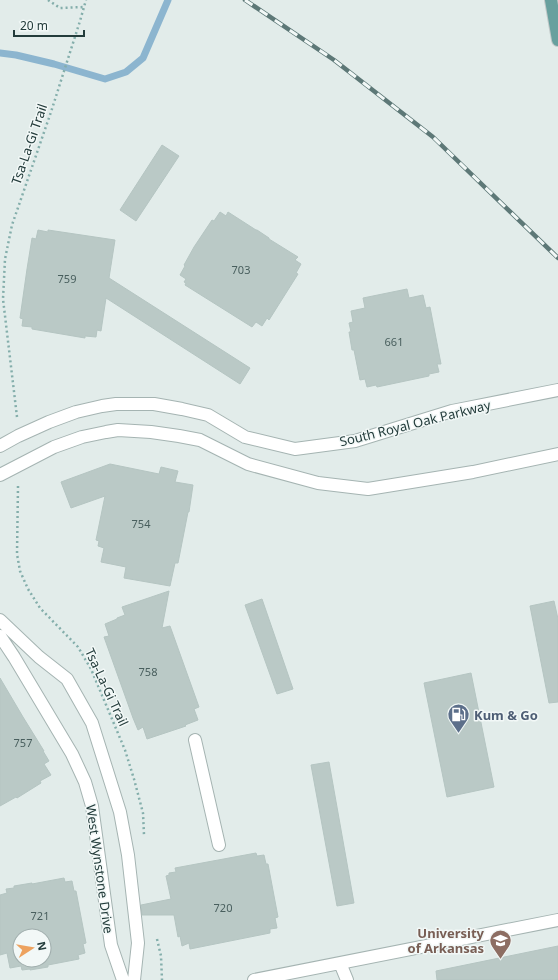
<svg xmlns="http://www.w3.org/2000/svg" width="558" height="980" font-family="'Noto Sans',sans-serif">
  <rect width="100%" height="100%" fill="#e2ecea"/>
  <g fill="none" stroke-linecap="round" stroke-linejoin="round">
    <!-- stream -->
    <path stroke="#8cb5cf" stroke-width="7" d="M 0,53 L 16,55 L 54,64 L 105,79 L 126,72 L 143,58 L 168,0"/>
  </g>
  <!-- building -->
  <path fill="#bac9c6" stroke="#b5c5c2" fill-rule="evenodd" d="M 162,145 L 179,156 L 136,221 L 120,210 Z
    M 220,212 L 226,216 L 228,212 L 256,230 L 257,230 L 269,238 L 269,239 L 298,257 L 295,260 L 301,264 L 296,273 L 298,274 L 269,320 L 267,318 L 262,326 L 256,322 L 252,327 L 185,285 L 186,283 L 184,282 L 186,279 L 180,275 L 185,266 L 184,265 L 194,247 L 212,220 L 214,221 Z
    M 38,230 L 48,232 L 48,230 L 115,240 L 109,278 L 250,368 L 240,384 L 106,298 L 101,331 L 97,330 L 96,337 L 85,336 L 85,338 L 32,329 L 32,327 L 22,326 L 23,319 L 20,318 L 27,269 L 32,238 L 36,239 Z
    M 407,289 L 409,298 L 423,295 L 426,308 L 430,307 L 441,364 L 437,364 L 439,372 L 429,374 L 429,376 L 377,387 L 376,385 L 367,387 L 365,379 L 360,380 L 354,350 L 352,350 L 349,332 L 351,332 L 349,323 L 353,322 L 351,311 L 365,308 L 363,298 Z
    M 110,464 L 159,474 L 161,467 L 178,471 L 175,482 L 193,485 L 189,512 L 188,512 L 178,563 L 175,563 L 170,586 L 124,578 L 126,567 L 101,562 L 104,548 L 98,546 L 99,541 L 96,540 L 105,496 L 71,508 L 61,482 Z
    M 169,591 L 162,628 L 170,626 L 199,707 L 194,709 L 198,720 L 185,725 L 186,726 L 147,739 L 143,727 L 138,730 L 133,718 L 104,637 L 109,636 L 105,624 L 117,619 L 117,618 L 125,615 L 122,607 Z
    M 262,599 L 293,689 L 277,694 L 245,605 Z
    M 554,601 L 558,619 L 558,702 L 549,703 L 530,606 Z
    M 471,673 L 494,787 L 447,797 L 424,683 Z
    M 0,678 L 23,717 L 44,751 L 43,751 L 49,761 L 44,764 L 51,775 L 40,781 L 41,783 L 17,798 L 16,797 L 0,806 Z
    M 329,762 L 354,903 L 337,906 L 311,765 Z
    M 256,853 L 257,856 L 264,855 L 266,864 L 268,864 L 278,917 L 275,918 L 277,928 L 270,929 L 270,933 L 190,949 L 189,943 L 182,946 L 180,936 L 178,937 L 174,915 L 142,915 L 141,905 L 171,899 L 166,876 L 169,875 L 169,873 L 176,872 L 175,868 Z
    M 64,878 L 65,882 L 72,881 L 74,891 L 76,891 L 86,943 L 83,944 L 85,953 L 78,955 L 79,959 L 48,965 L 48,967 L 30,970 L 30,969 L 22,970 L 21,966 L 10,968 L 7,953 L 0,955 L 0,895 L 7,893 L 6,889 L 14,888 L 14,886 L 32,883 L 32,884 ZM 20,936 L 44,936 L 44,960 L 20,960 Z
    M 558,946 L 558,980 L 437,980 L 436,971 Z"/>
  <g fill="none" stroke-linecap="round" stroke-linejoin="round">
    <defs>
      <path id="lane" d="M 195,740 L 219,845"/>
      <path id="street" d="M 0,446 L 18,436 L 49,422 L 76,412 L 102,406 L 116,404 L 154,404 L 182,409 L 208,415 L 245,437 L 295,449 L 355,441 L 452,411 L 558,390
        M 0,475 L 54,447 L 82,437 L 106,432 L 118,430 L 151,432 L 179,436 L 200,440 L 248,464 L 318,483 L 368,489 L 473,472 L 558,454
        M 0,620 L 39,657 L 67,679 L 92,723 L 120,812 L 128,855 L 138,943 L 134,980
        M 0,636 L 14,657 L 72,754 L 85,782 L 92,806 L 111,945 L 123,980
        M 340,963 L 347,980
        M 254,980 L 558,920"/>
      <path id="primary" d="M 551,0 L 558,40"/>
    </defs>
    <!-- lane casing -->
    <use href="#lane" stroke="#a5b4b2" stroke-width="14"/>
    <!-- street casing -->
    <use href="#street" stroke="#a5b4b2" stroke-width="14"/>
    <!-- primary casing -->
    <use href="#primary" stroke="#c1c8c8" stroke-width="14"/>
    <!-- path -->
    <path stroke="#84aeab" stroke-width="2.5" stroke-dasharray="2 3" stroke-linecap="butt" d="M 48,0 L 60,8 L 84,7
      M 17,417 L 3,299 L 5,259 L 12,225 L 51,112 L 80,21 L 86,0
      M 18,486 L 17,554 L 20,571 L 28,589 L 40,608 L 78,647 L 91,669 L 125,750 L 134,779 L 143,813 L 144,835
      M 157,939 L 161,956 L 162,980"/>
    <!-- lane -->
    <use href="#lane" stroke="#fff" stroke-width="12"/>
    <!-- street -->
    <use href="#street" stroke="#fff" stroke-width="12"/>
    <!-- primary -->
    <use href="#primary" stroke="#68a09e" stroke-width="12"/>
    <defs>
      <path id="rail" d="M 245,0 L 334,60 L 433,137 L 558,258"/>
    </defs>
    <!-- rail casing -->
    <use href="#rail" stroke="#5d7877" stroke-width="4.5"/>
    <!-- rail -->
    <use href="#rail" stroke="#f2f8f7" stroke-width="3" stroke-dasharray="9" stroke-linecap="butt"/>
  </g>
  <!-- icons -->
  <defs>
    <symbol id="fuel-pin" viewBox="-11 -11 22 30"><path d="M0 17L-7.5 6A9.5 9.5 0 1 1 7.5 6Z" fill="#5c6f8a" stroke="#f2f8f7"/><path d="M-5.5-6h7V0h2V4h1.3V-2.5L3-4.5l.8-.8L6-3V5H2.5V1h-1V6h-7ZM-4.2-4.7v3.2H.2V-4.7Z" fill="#fff"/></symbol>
    <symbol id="university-pin" viewBox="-11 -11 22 30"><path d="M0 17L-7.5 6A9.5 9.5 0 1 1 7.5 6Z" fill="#8d6e63" stroke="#f2f8f7"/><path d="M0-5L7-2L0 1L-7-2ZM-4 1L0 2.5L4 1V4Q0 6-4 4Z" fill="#fff"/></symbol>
  </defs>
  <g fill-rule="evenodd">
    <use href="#fuel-pin" x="446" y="702" width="25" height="34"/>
    <use href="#university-pin" x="488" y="928" width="25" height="34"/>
  </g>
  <g text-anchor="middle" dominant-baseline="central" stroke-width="3" stroke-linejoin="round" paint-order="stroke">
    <!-- number labels -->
    <g font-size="11" fill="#495f5e">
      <text x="241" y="269">703</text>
      <text x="67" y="278">759</text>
      <text x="394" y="341">661</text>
      <text x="141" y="523">754</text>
      <text x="148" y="671">758</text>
      <text x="23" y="742">757</text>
      <text x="223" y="907">720</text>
      <text x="40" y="915">721</text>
    </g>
    <!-- street labels -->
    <g font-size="13" fill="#233c3b" stroke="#f2f8f7">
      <text transform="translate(29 144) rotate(-71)">Tsa-La-Gi Trail</text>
      <text transform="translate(415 423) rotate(-14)">South Royal Oak Parkway</text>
      <text transform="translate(107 687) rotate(65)">Tsa-La-Gi Trail</text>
      <text transform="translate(100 869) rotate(82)">West Wynstone Drive</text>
    </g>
    <!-- service labels -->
    <g font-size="13" font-weight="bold" fill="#4e5e75" stroke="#f2f8f7" text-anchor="start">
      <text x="474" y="715">Kum &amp; Go</text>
    </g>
    <!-- education labels -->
    <g font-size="13" font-weight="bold" fill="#785e54" stroke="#f2f8f7" text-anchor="end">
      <text x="484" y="933">University<tspan x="484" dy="15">of Arkansas</tspan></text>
    </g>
  </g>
  <!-- north arrow -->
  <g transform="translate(32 948) rotate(78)"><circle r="19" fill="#f2f8f7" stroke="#9fadac"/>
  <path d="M0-3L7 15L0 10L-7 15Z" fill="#eda25f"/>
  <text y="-6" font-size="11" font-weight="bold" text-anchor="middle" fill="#233c3b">N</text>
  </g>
  <!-- scale -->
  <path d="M14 30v6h70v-6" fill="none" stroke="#233c3b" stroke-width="2"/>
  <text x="20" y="30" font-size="12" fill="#233c3b" stroke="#f2f8f7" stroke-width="3" paint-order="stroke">20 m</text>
</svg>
